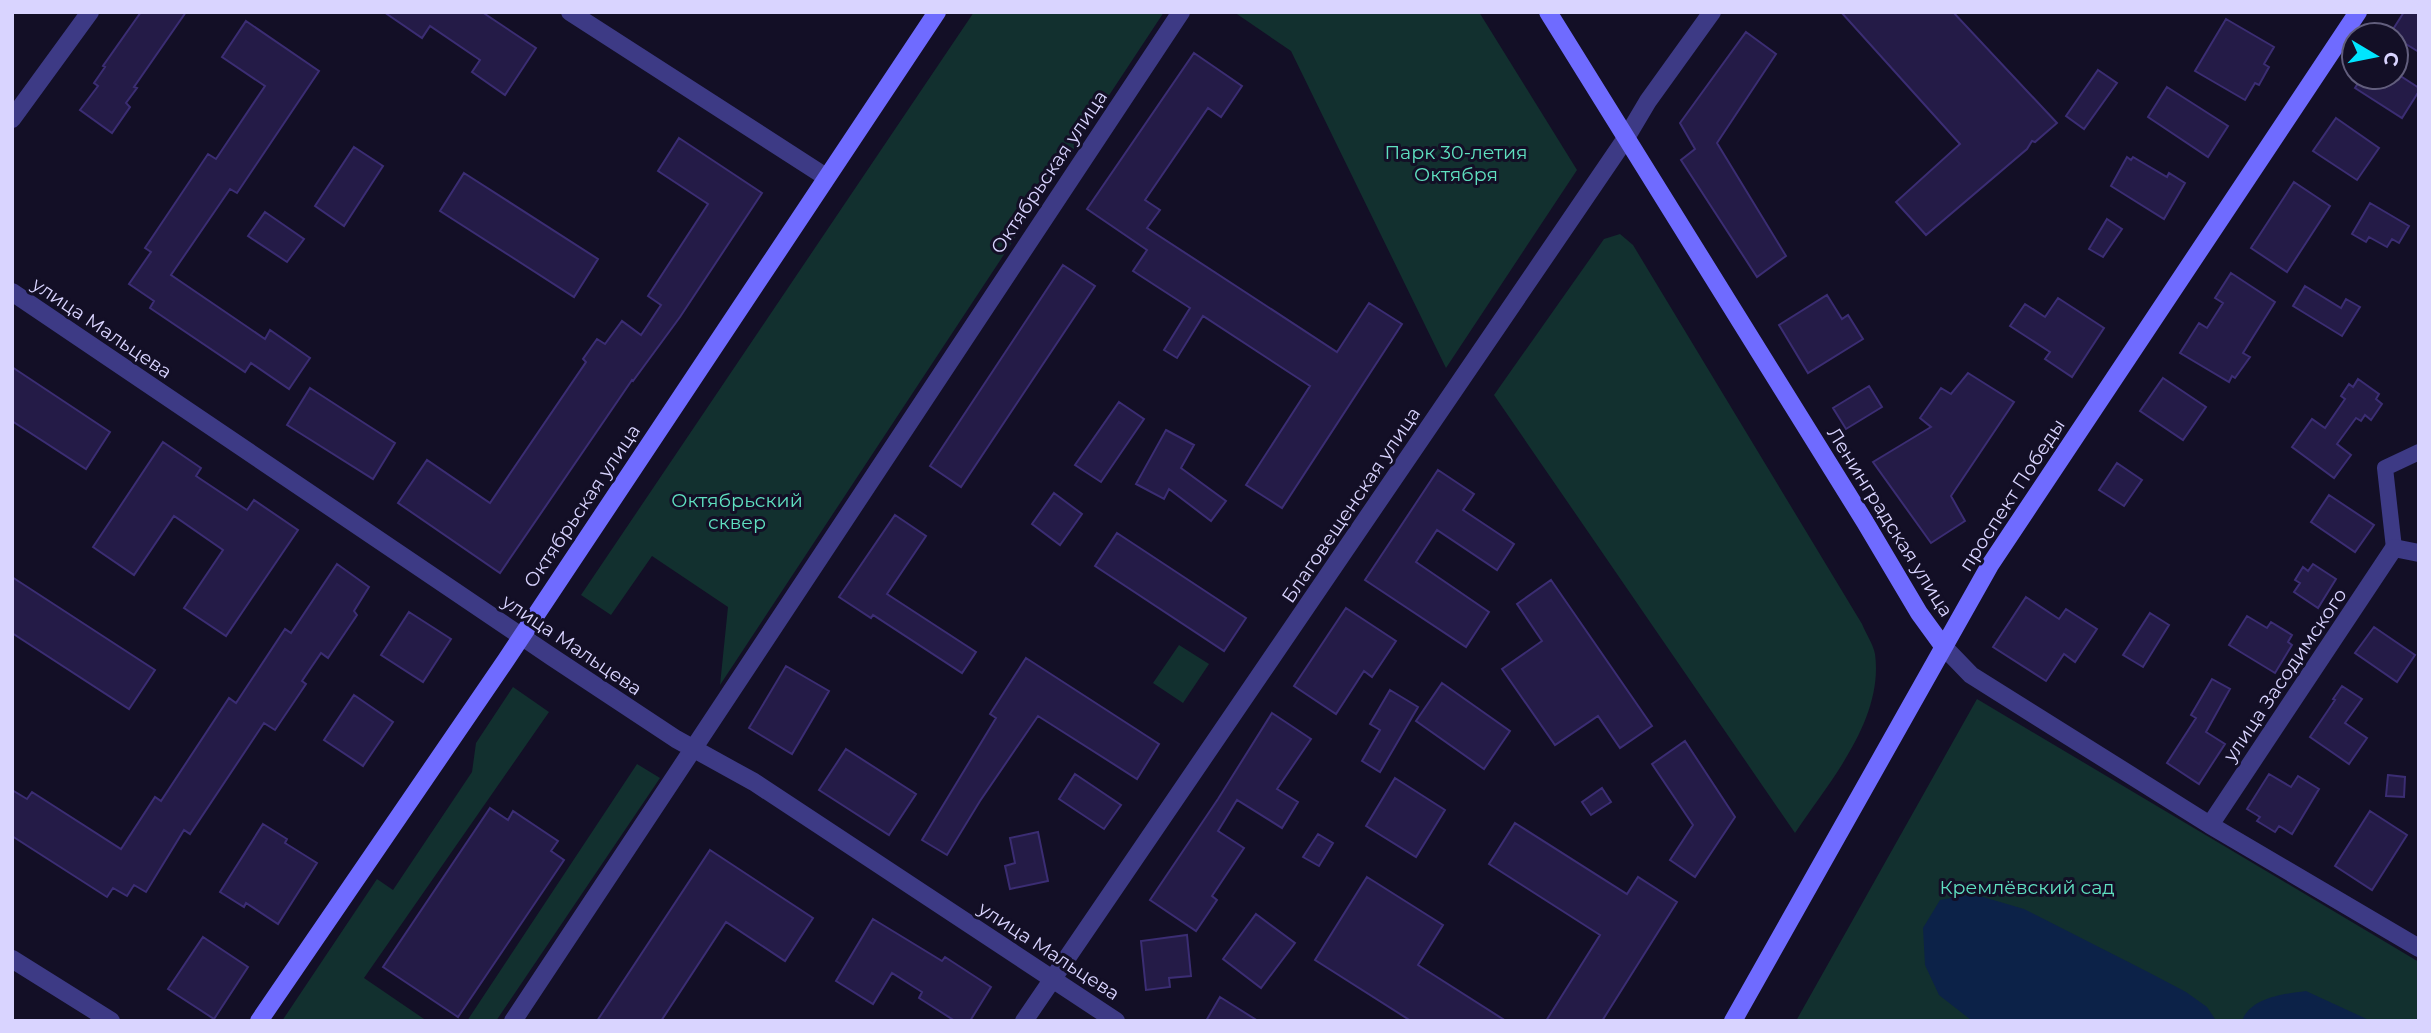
<svg xmlns="http://www.w3.org/2000/svg" width="2431" height="1033" font-family="Montserrat,sans-serif">
  <rect width="100%" height="100%" fill="#130f26"/>
  <!-- green -->
  <path fill="#12302f" d="M 974,12 L 1164,12 L 720,685 L 728,607 L 652,556 L 611,615 L 581,595 Z
    M 1234,12 L 1479,12 L 1577,170 L 1446,368 L 1291,51 Z
    M 1620,234 L 1633,245 L 1862,624 C 1866,634 1873,644 1875,654 C 1884,720 1829,782 1795,833 L 1494,395 L 1604,239 Z
    M 1179,645 L 1209,664 L 1183,703 L 1153,683 Z
    M 513,687 L 549,712 L 364,978 L 427,1021 L 282,1021 L 377,879 L 393,890 L 472,772 L 476,743 Z
    M 1977,699 L 2419,962 L 2419,1021 L 1796,1021 Z
    M 637,764 L 660,778 L 496,1021 L 467,1021 Z"/>
  <!-- water -->
  <path fill="#0c2248" d="M 1973,894 L 2024,909 L 2148,972 L 2186,992 L 2207,1007 L 2215,1019 L 2221,1021 L 1971,1020 L 1939,995 L 1925,965 L 1923,928 L 1940,900 Z
    M 2306,991 L 2371,1021 L 2242,1021 C 2251,997 2284,994 2306,991 Z"/>
  <!-- building -->
  <path fill="#241b47" stroke="#3b2d73" stroke-width="2" d="M 141,12 L 186,12 L 134,87 L 137,88 L 126,103 L 130,107 L 112,133 L 80,110 L 98,86 L 94,83 L 105,67 L 103,66 Z
    M 384,12 L 482,12 L 536,48 L 505,95 L 472,72 L 480,60 L 430,26 L 422,38 Z
    M 1841,12 L 1953,12 L 2057,123 L 2035,142 L 2032,141 L 2027,149 L 1926,235 L 1896,202 L 1960,144 Z
    M 2404,12 L 2419,12 L 2419,52 L 2396,38 L 2396,35 L 2390,34 Z
    M 2226,19 L 2274,47 L 2264,64 L 2269,67 L 2259,85 L 2255,83 L 2245,100 L 2195,71 Z
    M 246,21 L 319,71 L 237,193 L 230,189 L 171,275 L 265,339 L 270,330 L 310,358 L 289,389 L 251,363 L 245,372 L 150,308 L 154,301 L 129,284 L 151,252 L 145,248 L 208,154 L 216,159 L 265,86 L 222,57 Z
    M 1746,32 L 1776,54 L 1717,143 L 1786,256 L 1757,277 L 1681,160 L 1695,149 L 1680,123 Z
    M 1194,53 L 1242,86 L 1221,117 L 1208,108 L 1145,200 L 1160,210 L 1147,228 L 1337,352 L 1369,303 L 1402,324 L 1282,508 L 1246,485 L 1310,386 L 1203,316 L 1177,358 L 1164,350 L 1190,308 L 1133,271 L 1147,250 L 1087,209 Z
    M 2098,70 L 2117,83 L 2084,129 L 2066,116 Z
    M 2362,77 L 2402,77 L 2419,88 L 2419,91 L 2402,118 L 2355,88 Z
    M 2167,87 L 2228,126 L 2208,157 L 2148,117 Z
    M 2336,118 L 2379,148 L 2357,180 L 2313,151 Z
    M 679,138 L 762,193 L 680,317 L 633,381 L 632,380 L 500,573 L 398,503 L 427,460 L 490,503 L 586,362 L 583,359 L 597,339 L 605,344 L 622,321 L 641,335 L 661,305 L 648,296 L 708,204 L 658,171 Z
    M 354,147 L 383,166 L 344,226 L 315,206 Z
    M 2127,157 L 2131,160 L 2133,157 L 2167,177 L 2169,173 L 2185,183 L 2164,219 L 2111,186 Z
    M 464,173 L 598,259 L 574,297 L 440,211 Z
    M 2294,182 L 2330,206 L 2287,272 L 2251,248 Z
    M 2370,203 L 2409,226 L 2399,243 L 2392,239 L 2387,247 L 2369,237 L 2366,242 L 2352,234 Z
    M 265,212 L 304,239 L 287,262 L 248,236 Z
    M 2107,219 L 2122,229 L 2103,257 L 2089,249 Z
    M 1063,265 L 1095,286 L 961,487 L 930,466 Z
    M 2231,273 L 2275,302 L 2243,353 L 2250,357 L 2235,378 L 2232,376 L 2229,382 L 2180,353 L 2199,323 L 2207,328 L 2223,303 L 2215,298 Z
    M 2305,286 L 2341,308 L 2346,299 L 2360,307 L 2342,336 L 2293,306 Z
    M 1827,295 L 1842,319 L 1848,315 L 1863,339 L 1808,373 L 1779,325 Z
    M 2058,298 L 2104,328 L 2072,377 L 2045,359 L 2050,352 L 2010,326 L 2025,304 L 2045,317 Z
    M 12,367 L 110,432 L 86,469 L 12,421 Z
    M 1968,373 L 2014,402 L 1951,496 L 1965,521 L 1931,543 L 1873,462 L 1931,427 L 1920,418 L 1941,388 L 1951,394 Z
    M 2163,378 L 2206,407 L 2183,440 L 2140,411 Z
    M 2358,379 L 2379,394 L 2376,399 L 2382,404 L 2371,420 L 2365,415 L 2361,421 L 2356,418 L 2337,444 L 2351,455 L 2334,478 L 2292,447 L 2312,419 L 2325,428 L 2345,399 L 2341,396 L 2349,384 L 2353,387 Z
    M 1869,386 L 1882,407 L 1846,429 L 1833,408 Z
    M 310,388 L 395,443 L 373,479 L 287,425 Z
    M 1119,402 L 1144,419 L 1101,482 L 1075,465 Z
    M 1166,430 L 1194,445 L 1181,468 L 1226,501 L 1211,521 L 1169,489 L 1164,499 L 1136,484 Z
    M 163,442 L 201,468 L 196,476 L 247,510 L 254,500 L 298,530 L 226,636 L 184,608 L 223,550 L 174,516 L 134,575 L 93,547 Z
    M 2117,463 L 2142,480 L 2124,506 L 2099,490 Z
    M 1438,470 L 1474,494 L 1463,510 L 1514,544 L 1497,570 L 1437,530 L 1416,562 L 1489,612 L 1466,647 L 1365,580 Z
    M 1054,493 L 1082,514 L 1060,545 L 1032,524 Z
    M 2329,495 L 2374,525 L 2355,552 L 2311,522 Z
    M 895,515 L 926,536 L 887,594 L 976,652 L 962,673 L 873,615 L 871,618 L 839,597 Z
    M 1117,533 L 1246,618 L 1224,651 L 1095,566 Z
    M 337,564 L 369,587 L 354,611 L 357,615 L 328,658 L 321,653 L 302,681 L 306,684 L 275,730 L 264,723 L 190,834 L 184,830 L 146,892 L 134,885 L 127,896 L 113,888 L 107,897 L 12,836 L 12,790 L 27,799 L 32,792 L 121,849 L 155,797 L 161,801 L 229,698 L 236,703 L 285,629 L 291,633 Z
    M 2313,564 L 2336,579 L 2318,608 L 2294,592 L 2300,583 L 2295,580 L 2303,567 L 2308,571 Z
    M 12,577 L 155,670 L 129,709 L 12,633 Z
    M 1551,580 L 1652,726 L 1620,748 L 1598,716 L 1555,745 L 1502,669 L 1542,641 L 1517,604 Z
    M 2026,597 L 2059,619 L 2066,609 L 2097,629 L 2075,662 L 2064,654 L 2046,681 L 1993,647 Z
    M 1346,608 L 1396,641 L 1372,677 L 1364,671 L 1336,714 L 1294,686 Z
    M 409,612 L 451,639 L 423,682 L 381,655 Z
    M 2150,613 L 2169,625 L 2143,667 L 2123,655 Z
    M 2247,616 L 2267,628 L 2271,622 L 2292,635 L 2288,642 L 2292,645 L 2275,673 L 2229,645 Z
    M 2374,627 L 2415,655 L 2397,682 L 2355,653 Z
    M 1026,658 L 1159,744 L 1137,779 L 1038,716 L 980,801 L 947,855 L 922,840 L 996,718 L 990,714 Z
    M 786,666 L 829,691 L 792,754 L 749,728 Z
    M 2212,679 L 2230,689 L 2206,732 L 2225,744 L 2199,784 L 2167,763 L 2196,718 L 2191,715 Z
    M 1442,683 L 1510,731 L 1484,769 L 1416,721 Z
    M 2342,686 L 2362,699 L 2345,723 L 2367,738 L 2349,764 L 2310,737 L 2335,700 L 2333,699 Z
    M 1390,690 L 1418,707 L 1380,772 L 1362,761 L 1380,730 L 1370,724 Z
    M 354,695 L 393,722 L 363,766 L 324,740 Z
    M 1272,713 L 1311,739 L 1277,789 L 1298,802 L 1282,828 L 1237,800 L 1218,831 L 1244,848 L 1212,896 L 1217,900 L 1196,931 L 1150,900 L 1218,799 Z
    M 1685,741 L 1735,817 L 1695,877 L 1670,860 L 1693,825 L 1652,764 Z
    M 846,749 L 916,794 L 889,835 L 819,790 Z
    M 1075,774 L 1121,805 L 1104,829 L 1059,799 Z
    M 2269,774 L 2291,787 L 2298,776 L 2319,789 L 2292,834 L 2279,826 L 2275,832 L 2257,821 L 2260,817 L 2247,809 Z
    M 2388,775 L 2405,777 L 2404,797 L 2386,796 Z
    M 1395,778 L 1445,810 L 1416,857 L 1366,826 Z
    M 1602,788 L 1611,802 L 1591,815 L 1582,802 Z
    M 490,808 L 508,820 L 513,811 L 558,841 L 551,851 L 564,860 L 458,1017 L 383,967 Z
    M 2370,811 L 2407,835 L 2372,890 L 2335,866 Z
    M 1515,823 L 1627,894 L 1638,877 L 1677,902 L 1602,1021 L 1546,1021 L 1600,935 L 1489,864 Z
    M 263,824 L 287,839 L 285,843 L 317,863 L 278,924 L 246,903 L 244,907 L 220,892 Z
    M 1038,832 L 1048,881 L 1010,889 L 1005,866 L 1015,863 L 1010,838 Z
    M 1318,834 L 1333,843 L 1319,866 L 1303,857 Z
    M 710,850 L 813,918 L 785,961 L 726,922 L 661,1021 L 597,1021 Z
    M 1367,877 L 1443,925 L 1418,965 L 1506,1021 L 1411,1021 L 1315,960 Z
    M 1256,914 L 1295,943 L 1261,988 L 1223,959 Z
    M 873,919 L 942,961 L 945,957 L 991,987 L 970,1021 L 955,1021 L 919,998 L 922,992 L 892,973 L 873,1004 L 836,981 Z
    M 1187,935 L 1191,976 L 1169,978 L 1170,987 L 1146,990 L 1141,941 Z
    M 203,937 L 248,967 L 214,1019 L 168,989 Z
    M 1220,997 L 1258,1021 L 1206,1021 Z"/>
  <g fill="none" stroke-linecap="round" stroke-linejoin="round">
    <!-- pedestrian -->
    <path stroke="#3d3a85" stroke-width="16" d="M 2394,548 L 2385,468 L 2419,452"/>
    <!-- minor -->
    <path stroke="#3d3a85" stroke-width="18" d="M 570,12 L 826,177
      M 12,119 L 90,12
      M 12,292 L 552,657 L 676,739 L 754,782 L 1116,1021
      M 1943,646 L 1971,675 L 2210,825 L 2419,948
      M 2210,825 L 2394,548 L 2419,553
      M 12,959 L 111,1021
      M 513,1021 L 1181,12
      M 1024,1021 L 1626,138 L 1648,101 L 1712,12"/>
    <!-- secondary -->
    <path stroke="#6f6bff" stroke-width="18" d="M 1548,12 L 1865,522 L 1919,613 L 1943,646
      M 259,1021 L 506,660 L 937,12
      M 1733,1021 L 1990,565 L 2358,12"/>
  </g>
  <g text-anchor="middle" dominant-baseline="central" stroke-width="6" stroke-linejoin="round" paint-order="stroke">
    <!-- park labels -->
    <g font-size="19" fill="#5fe0c0" stroke="#130f26">
      <text x="1456" y="152">Парк 30-летия<tspan x="1456" dy="22">Октября</tspan></text>
      <text x="737" y="500">Октябрьский<tspan x="737" dy="22">сквер</tspan></text>
      <text x="2027" y="887">Кремлёвский сад</text>
    </g>
    <!-- street labels -->
    <g font-size="19" fill="#d9d4ff" stroke="#130f26">
      <text transform="translate(1049 172) rotate(-56)">Октябрьская улица</text>
      <text transform="translate(102 328) rotate(34)">улица Мальцева</text>
      <text transform="translate(2012 495) rotate(-57)">проспект Победы</text>
      <text transform="translate(1351 505) rotate(-56)">Благовещенская улица</text>
      <text transform="translate(582 506) rotate(-56)">Октябрьская улица</text>
      <text transform="translate(1890 522) rotate(58)">Ленинградская улица</text>
      <text transform="translate(572 645) rotate(34)">улица Мальцева</text>
      <text transform="translate(2285 675) rotate(-56)">улица Засодимского</text>
      <text transform="translate(1049 951) rotate(33)">улица Мальцева</text>
    </g>
  </g>
  <!-- border -->
  <rect width="2431" height="1033" fill="none" stroke="#d9d4ff" stroke-width="28"/>
  <!-- north arrow -->
  <g transform="translate(2375 56) rotate(100)"><circle r="33" fill="#130f26" stroke="#625e7d" stroke-width="2"/>
  <path d="M0-5L12 26L0 18L-12 26Z" fill="#00e5ff"/>
  <text y="-10" font-size="19" font-weight="bold" text-anchor="middle" fill="#d9d4ff">С</text>
  </g>
</svg>
